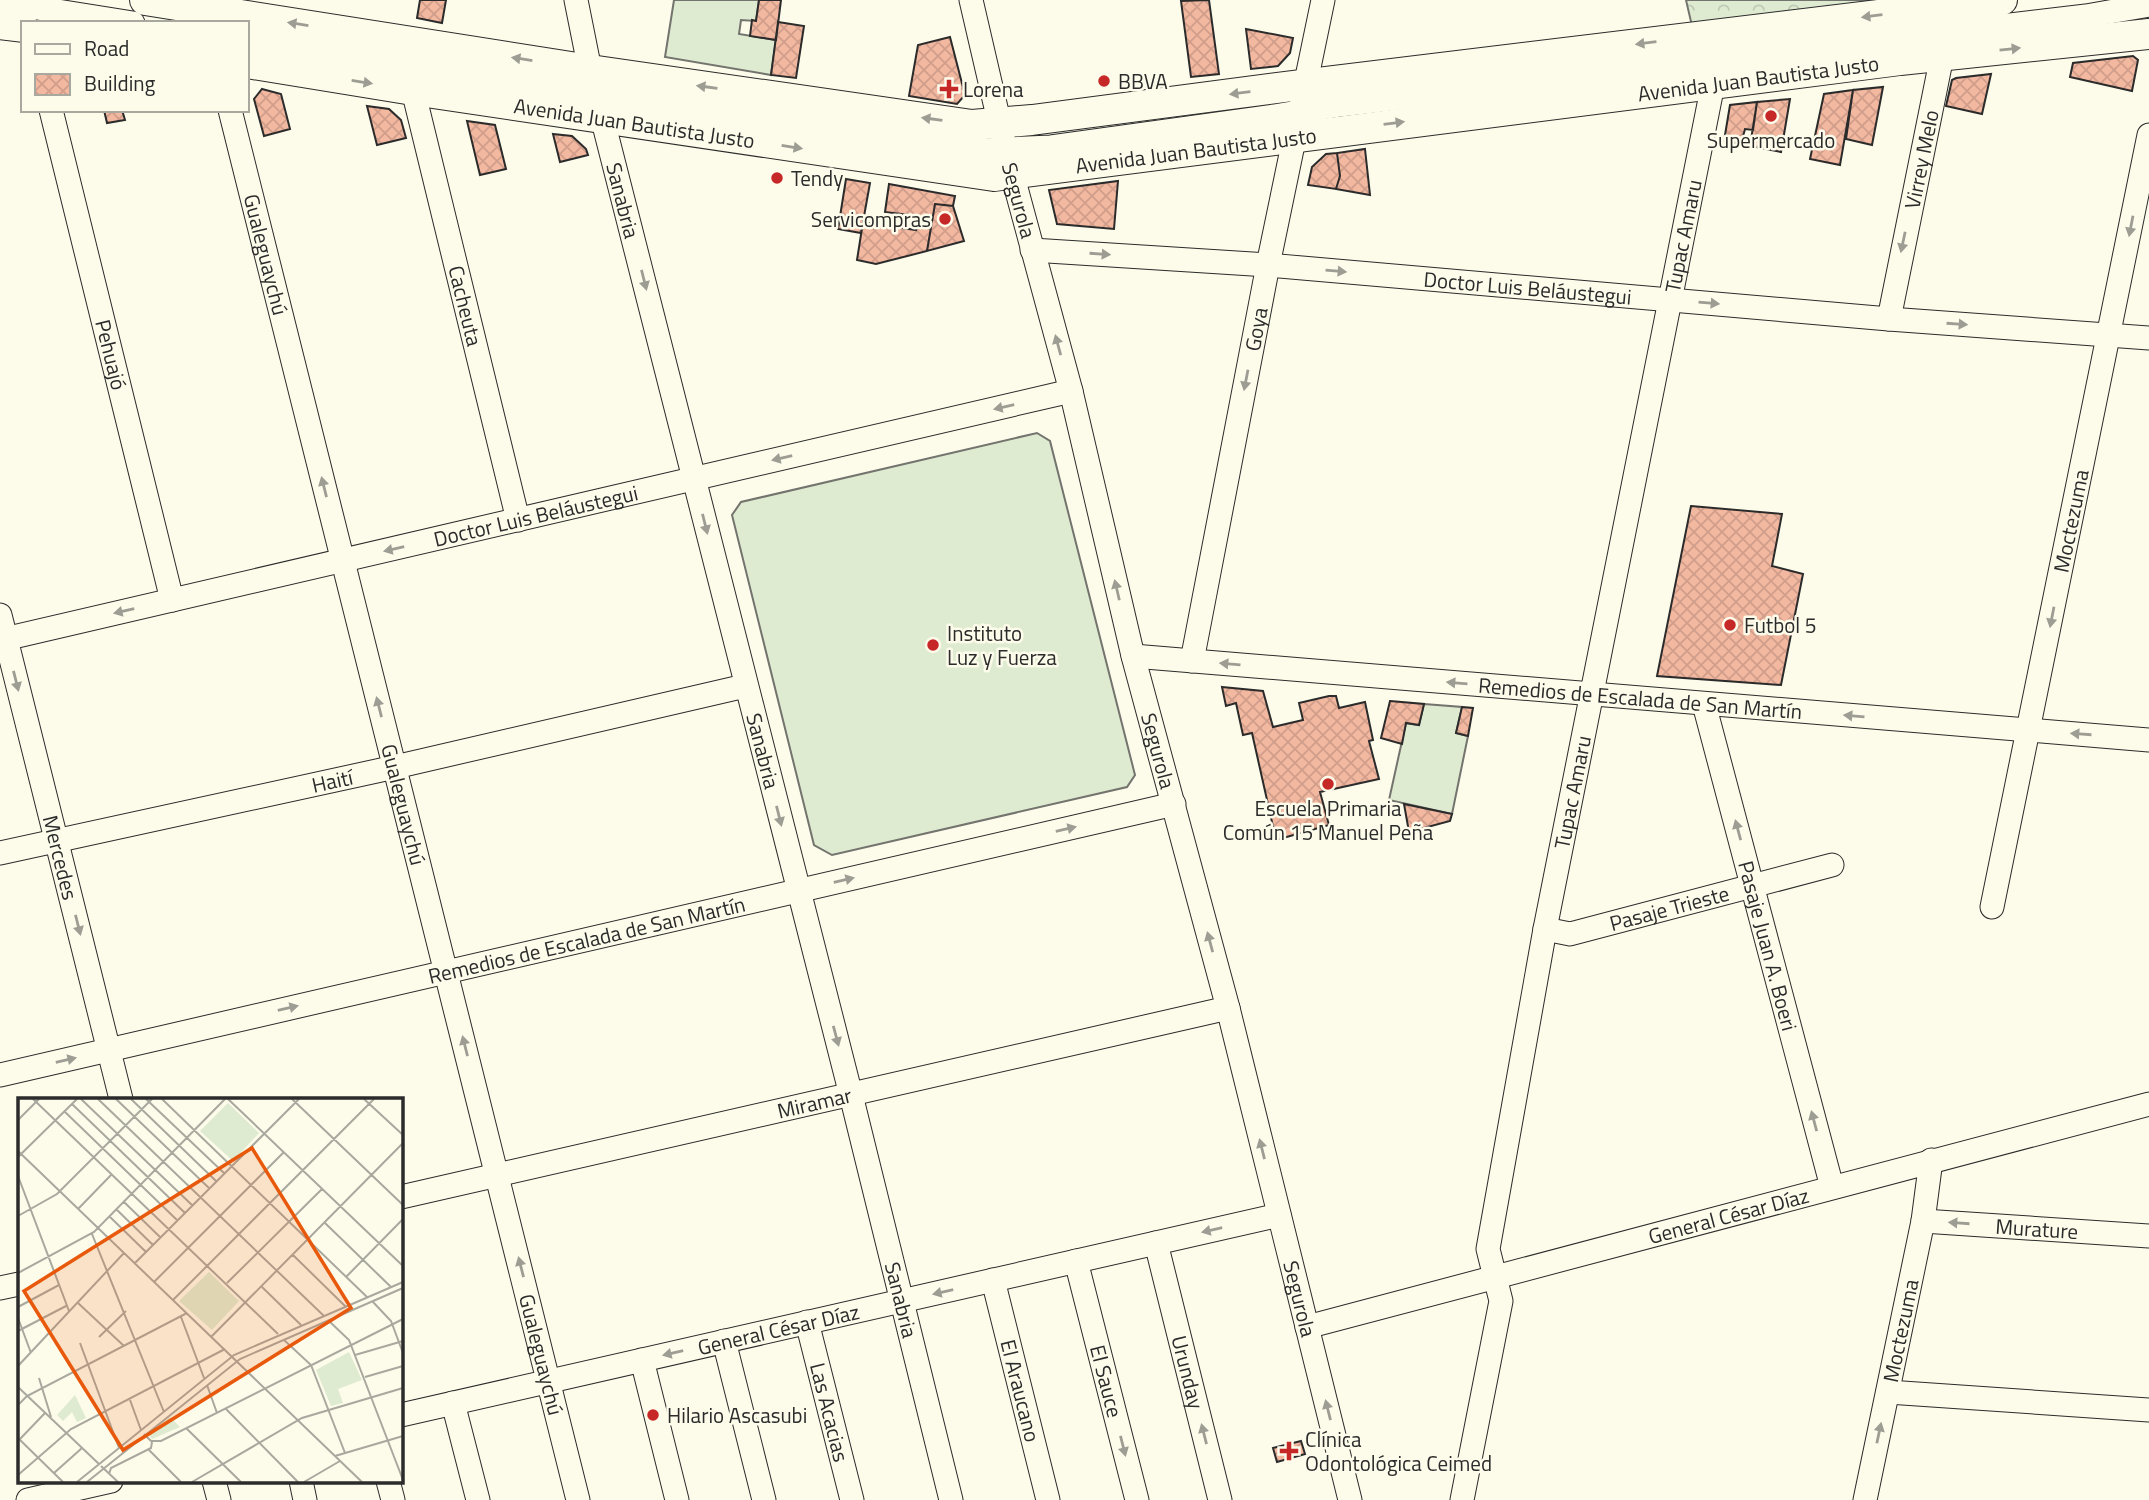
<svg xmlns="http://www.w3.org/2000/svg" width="2149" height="1500" font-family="'Titillium Web',sans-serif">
  <defs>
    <pattern id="forest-crowns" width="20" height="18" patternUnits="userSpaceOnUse" patternTransform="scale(1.75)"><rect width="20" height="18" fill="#deebd1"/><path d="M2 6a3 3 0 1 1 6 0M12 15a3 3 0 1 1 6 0" fill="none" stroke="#bfcab4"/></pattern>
    <pattern id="building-cross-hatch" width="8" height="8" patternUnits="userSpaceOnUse" patternTransform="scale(1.75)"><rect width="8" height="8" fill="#f2b8a0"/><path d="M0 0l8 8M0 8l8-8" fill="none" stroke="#d09e8a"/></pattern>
  </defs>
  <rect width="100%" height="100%" fill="#fdfbea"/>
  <!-- forest -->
  <path fill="url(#forest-crowns)" stroke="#74746e" stroke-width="2" d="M 1686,0 L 1907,0 L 1692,26 Z"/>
  <!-- pitch -->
  <path fill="#deebd1" stroke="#74746e" stroke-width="2" d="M 674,0 L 759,0 L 756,21 L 741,20 L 739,34 L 776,40 L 771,75 L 665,57 Z
    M 1037,433 L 1050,441 L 1135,775 L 1127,787 L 832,855 L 814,845 L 732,515 L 741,502 Z
    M 1424,704 L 1462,707 L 1456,733 L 1468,736 L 1452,814 L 1389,800 L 1406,723 L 1419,725 Z"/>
  <!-- building -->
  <path fill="url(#building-cross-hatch)" stroke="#2b2b2b" stroke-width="2" d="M 420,0 L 446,0 L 442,23 L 417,18 Z
    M 759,0 L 781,0 L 776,40 L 750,36 L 752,20 L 756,21 Z
    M 1209,0 L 1219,74 L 1191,77 L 1181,1 Z
    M 778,22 L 804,26 L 796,78 L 771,75 Z
    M 1246,29 L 1293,38 L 1290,53 L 1278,66 L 1251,69 Z
    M 950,37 L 965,95 L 957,104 L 909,96 L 918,45 Z
    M 2133,56 L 2138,60 L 2132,91 L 2070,77 L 2073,63 Z
    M 1991,74 L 1982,114 L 1946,106 L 1952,80 L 1956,78 Z
    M 1883,87 L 1872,145 L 1846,139 L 1853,90 Z
    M 262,89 L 281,94 L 290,129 L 264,136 L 254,99 Z
    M 1853,90 L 1840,165 L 1810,159 L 1824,94 Z
    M 1790,99 L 1781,152 L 1750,146 L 1757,102 Z
    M 1757,102 L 1753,130 L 1745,129 L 1741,144 L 1724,141 L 1730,105 Z
    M 367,106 L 389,109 L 401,120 L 406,138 L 377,145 Z
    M 104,110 L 122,110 L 125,120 L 107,123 Z
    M 467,121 L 495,125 L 506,169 L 480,175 Z
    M 553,134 L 572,136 L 586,149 L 588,155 L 560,162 Z
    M 1365,149 L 1370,195 L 1336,189 L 1340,176 L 1337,153 Z
    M 1337,153 L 1340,176 L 1336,189 L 1308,185 L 1312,167 L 1326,154 Z
    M 846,179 L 870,183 L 861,233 L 838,229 Z
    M 1118,181 L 1114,229 L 1057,224 L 1049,190 Z
    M 889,184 L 955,196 L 953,206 L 935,204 L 927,251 L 876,264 L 857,260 L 863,222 L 916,230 L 918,216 L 885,212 Z
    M 935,204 L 953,206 L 964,241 L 927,251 Z
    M 1691,506 L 1782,514 L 1772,566 L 1803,574 L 1781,685 L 1657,676 Z
    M 1222,687 L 1263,691 L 1273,727 L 1303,720 L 1299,703 L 1329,696 L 1336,696 L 1339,708 L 1365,702 L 1373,740 L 1369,741 L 1379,779 L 1320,792 L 1329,825 L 1276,840 L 1252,733 L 1243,735 L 1236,703 L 1226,706 Z
    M 1390,701 L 1424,704 L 1419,725 L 1406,723 L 1402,744 L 1381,738 Z
    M 1462,707 L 1473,708 L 1468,736 L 1456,733 Z
    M 1404,804 L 1452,814 L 1450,821 L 1409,832 Z
    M 1301,1441 L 1305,1454 L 1277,1462 L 1273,1448 Z"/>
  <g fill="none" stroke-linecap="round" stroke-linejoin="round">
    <defs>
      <g id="minor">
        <path id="s1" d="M 576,0 L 590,70 L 851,1095 L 951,1500"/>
        <path id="s2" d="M 971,0 L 1006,151 L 1071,391 L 1133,656 L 1228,1008 L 1350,1500"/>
        <path d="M 0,2 L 133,23"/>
        <path d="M 247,40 L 730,115 L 814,124 L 985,150 L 1051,147 L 1274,116 L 1340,105 L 2086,16 L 2149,5"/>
        <path id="s3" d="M 413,90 L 518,520"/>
        <path id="s4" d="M 51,110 L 172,600"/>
        <path id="s5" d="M 230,110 L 578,1500"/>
        <path id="s6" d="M 1032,250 L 1268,265 L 1889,319 L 2149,338"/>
        <path id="s7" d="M 1889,319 L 1942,56"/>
        <path id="s8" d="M 0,615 L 121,1099"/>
        <path id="s9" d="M 0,640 L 1071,391"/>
        <path id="s10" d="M 1133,656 L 2149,740"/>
        <path id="s11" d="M 1192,661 L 1268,265 L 1323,0"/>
        <path id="s12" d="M 1704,704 L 1832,1187"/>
        <path id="s13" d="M 0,853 L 395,767 L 745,686"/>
        <path id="s14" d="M 1992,907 L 2149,135"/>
        <path id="s15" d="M 1545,929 L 1570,934 L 1832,865"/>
        <path id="s16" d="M 0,1075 L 1174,804"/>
        <path id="s17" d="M 401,1197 L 1228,1008"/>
        <path id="s18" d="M 1923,1221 L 2149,1236"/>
        <path id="s19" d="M 1156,1243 L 1220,1500"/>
        <path id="s20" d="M 1076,1261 L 1137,1500"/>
        <path id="s21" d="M 993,1280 L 1048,1500"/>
        <path d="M 0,1288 L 19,1284"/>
        <path id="s22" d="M 807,1322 L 852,1500"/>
        <path id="s23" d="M 1307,1327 L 2149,1104"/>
        <path d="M 724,1341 L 764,1500"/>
        <path d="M 642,1360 L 677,1500"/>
        <path d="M 1888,1392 L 2149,1410"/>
        <path d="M 453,1403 L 478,1500"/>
        <path id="s24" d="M 401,1415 L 1279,1215"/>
        <path d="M 214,1481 L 219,1500"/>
        <path d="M 301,1481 L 305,1500"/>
        <path d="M 388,1481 L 393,1500"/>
        <path d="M 28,1500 L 111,1481"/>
        <path id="s25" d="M 1462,1500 L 1501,1301 L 1488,1249 L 1545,929 L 1713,84"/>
        <path id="s26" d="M 1865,1500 L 1923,1221 L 1931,1160"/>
      </g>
      <g id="major">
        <path d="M 145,0 L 590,70 L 972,125 L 1032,120 L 1308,84 L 2002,0"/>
        <path d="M 0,24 L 23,27"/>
        <path id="s27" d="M 247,63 L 413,90 L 994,176 L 1900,60 L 2149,34"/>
      </g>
    </defs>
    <!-- minor casing -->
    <use href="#minor" stroke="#2b2b2b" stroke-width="25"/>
    <!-- major casing -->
    <use href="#major" stroke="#2b2b2b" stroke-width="32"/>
    <!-- minor -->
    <use href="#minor" stroke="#fdfbea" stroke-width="23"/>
    <!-- major -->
    <use href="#major" stroke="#fdfbea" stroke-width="30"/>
  </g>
  <!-- one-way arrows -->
  <defs><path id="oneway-solid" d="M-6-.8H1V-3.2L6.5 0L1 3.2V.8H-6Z" transform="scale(1.75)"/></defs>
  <g fill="#9e9d94">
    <use href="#oneway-solid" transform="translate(1872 16) rotate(173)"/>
    <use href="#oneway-solid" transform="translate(298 24) rotate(-171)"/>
    <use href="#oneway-solid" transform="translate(1646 43) rotate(173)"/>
    <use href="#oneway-solid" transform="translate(2010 49) rotate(-6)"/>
    <use href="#oneway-solid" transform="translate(522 59) rotate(-171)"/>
    <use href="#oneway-solid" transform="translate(362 82) rotate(9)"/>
    <use href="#oneway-solid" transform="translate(707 87) rotate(-172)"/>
    <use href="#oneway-solid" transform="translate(1240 93) rotate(173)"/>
    <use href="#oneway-solid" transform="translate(932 119) rotate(-172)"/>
    <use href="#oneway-solid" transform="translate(1394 123) rotate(-7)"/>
    <use href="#oneway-solid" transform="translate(792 147) rotate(9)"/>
    <use href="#oneway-solid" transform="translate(2131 226) rotate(101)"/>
    <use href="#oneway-solid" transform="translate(1903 242) rotate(102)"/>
    <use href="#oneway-solid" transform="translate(1100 254) rotate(4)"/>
    <use href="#oneway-solid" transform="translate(1336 271) rotate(5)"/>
    <use href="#oneway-solid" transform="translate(644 280) rotate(76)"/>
    <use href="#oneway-solid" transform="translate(1709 303) rotate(5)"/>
    <use href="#oneway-solid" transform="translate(1957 324) rotate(4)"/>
    <use href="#oneway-solid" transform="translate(1058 345) rotate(-105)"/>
    <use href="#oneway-solid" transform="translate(1246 380) rotate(101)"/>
    <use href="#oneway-solid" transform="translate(1004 407) rotate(167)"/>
    <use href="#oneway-solid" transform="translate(782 458) rotate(167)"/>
    <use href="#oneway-solid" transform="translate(324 487) rotate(-104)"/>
    <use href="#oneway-solid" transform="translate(705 524) rotate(76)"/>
    <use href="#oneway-solid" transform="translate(394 549) rotate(167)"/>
    <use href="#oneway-solid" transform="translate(1117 590) rotate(-103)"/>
    <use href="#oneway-solid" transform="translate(124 611) rotate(167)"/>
    <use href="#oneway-solid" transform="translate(2052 617) rotate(101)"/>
    <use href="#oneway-solid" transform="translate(1230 664) rotate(-175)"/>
    <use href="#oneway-solid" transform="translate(16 681) rotate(76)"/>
    <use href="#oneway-solid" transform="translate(1457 683) rotate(-175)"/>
    <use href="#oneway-solid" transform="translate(379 707) rotate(-104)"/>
    <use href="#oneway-solid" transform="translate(1854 716) rotate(-175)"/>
    <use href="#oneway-solid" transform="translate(2081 734) rotate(-176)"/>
    <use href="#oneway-solid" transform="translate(779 816) rotate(76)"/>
    <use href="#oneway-solid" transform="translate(1066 829) rotate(-13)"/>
    <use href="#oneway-solid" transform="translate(1738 830) rotate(-105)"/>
    <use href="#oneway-solid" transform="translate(844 880) rotate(-13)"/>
    <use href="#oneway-solid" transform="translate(78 925) rotate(76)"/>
    <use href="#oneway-solid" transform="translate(1210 942) rotate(-105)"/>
    <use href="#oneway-solid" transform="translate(288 1008) rotate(-13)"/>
    <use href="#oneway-solid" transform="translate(836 1036) rotate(75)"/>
    <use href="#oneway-solid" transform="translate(465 1046) rotate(-104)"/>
    <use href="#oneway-solid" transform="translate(66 1060) rotate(-13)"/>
    <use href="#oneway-solid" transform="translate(1814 1121) rotate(-105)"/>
    <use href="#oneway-solid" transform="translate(1262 1149) rotate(-104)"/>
    <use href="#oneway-solid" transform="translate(1959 1223) rotate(-176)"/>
    <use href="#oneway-solid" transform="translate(1212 1230) rotate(167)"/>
    <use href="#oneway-solid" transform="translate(521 1267) rotate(-104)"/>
    <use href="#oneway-solid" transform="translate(943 1292) rotate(167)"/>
    <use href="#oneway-solid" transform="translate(673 1353) rotate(167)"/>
    <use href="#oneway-solid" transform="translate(1328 1410) rotate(-104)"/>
    <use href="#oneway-solid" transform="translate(1879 1433) rotate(-78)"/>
    <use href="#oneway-solid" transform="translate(1204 1434) rotate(-104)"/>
    <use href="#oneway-solid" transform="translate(1123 1446) rotate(76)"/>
  </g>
  <!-- markers -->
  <g fill="#c62828" stroke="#fdfbea" stroke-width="2.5">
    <circle cx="1104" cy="81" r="7"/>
    <path d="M945.5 78.5h7v7h7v7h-7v7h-7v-7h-7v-7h7z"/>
    <circle cx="1771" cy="116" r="7"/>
    <circle cx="777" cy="178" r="7"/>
    <circle cx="945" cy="219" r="7"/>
    <circle cx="1730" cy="625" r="7"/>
    <circle cx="933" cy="645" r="7"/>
    <circle cx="1328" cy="784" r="7"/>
    <circle cx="653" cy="1415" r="7"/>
    <path d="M1285.5 1440.5h7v7h7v7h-7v7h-7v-7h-7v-7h7z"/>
  </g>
  <g text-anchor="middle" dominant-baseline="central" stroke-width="5" stroke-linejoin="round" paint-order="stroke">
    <!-- street labels -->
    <g font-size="21" fill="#2b2b2b" stroke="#fdfbea">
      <text stroke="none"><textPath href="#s27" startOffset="1526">Avenida Juan Bautista Justo</textPath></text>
      <text stroke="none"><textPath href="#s27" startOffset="392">Avenida Juan Bautista Justo</textPath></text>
      <text stroke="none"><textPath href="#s27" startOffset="959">Avenida Juan Bautista Justo</textPath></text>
      <text stroke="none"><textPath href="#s7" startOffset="163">Virrey Melo</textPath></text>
      <text stroke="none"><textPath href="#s1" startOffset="206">Sanabria</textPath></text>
      <text stroke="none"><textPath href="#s2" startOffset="206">Segurola</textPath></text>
      <text stroke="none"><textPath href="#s25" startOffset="1288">Tupac Amaru</textPath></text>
      <text stroke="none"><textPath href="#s5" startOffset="149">Gualeguaychú</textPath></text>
      <text stroke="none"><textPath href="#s6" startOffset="497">Doctor Luis Beláustegui</textPath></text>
      <text stroke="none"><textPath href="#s3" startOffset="222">Cacheuta</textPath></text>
      <text stroke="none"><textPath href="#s11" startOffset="338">Goya</textPath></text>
      <text stroke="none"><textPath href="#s4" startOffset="252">Pehuajó</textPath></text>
      <text stroke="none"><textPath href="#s9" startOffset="550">Doctor Luis Beláustegui</textPath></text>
      <text stroke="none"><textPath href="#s14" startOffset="394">Moctezuma</textPath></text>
      <text stroke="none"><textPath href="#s10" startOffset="509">Remedios de Escalada de San Martín</textPath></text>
      <text stroke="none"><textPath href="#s1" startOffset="774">Sanabria</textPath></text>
      <text stroke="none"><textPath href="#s2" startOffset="774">Segurola</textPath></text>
      <text stroke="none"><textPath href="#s13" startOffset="340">Haití</textPath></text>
      <text stroke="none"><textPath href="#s25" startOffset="721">Tupac Amaru</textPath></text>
      <text stroke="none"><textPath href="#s5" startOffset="716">Gualeguaychú</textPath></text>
      <text stroke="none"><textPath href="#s8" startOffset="250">Mercedes</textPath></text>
      <text stroke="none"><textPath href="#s15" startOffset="128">Pasaje Trieste</textPath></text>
      <text stroke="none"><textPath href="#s16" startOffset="602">Remedios de Escalada de San Martín</textPath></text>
      <text stroke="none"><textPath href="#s12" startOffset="250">Pasaje Juan A. Boeri</textPath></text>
      <text stroke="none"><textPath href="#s17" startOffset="424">Miramar</textPath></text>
      <text stroke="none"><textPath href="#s23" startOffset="436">General César Díaz</textPath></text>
      <text stroke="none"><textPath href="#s18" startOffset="114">Murature</textPath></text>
      <text stroke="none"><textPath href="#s1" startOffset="1340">Sanabria</textPath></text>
      <text stroke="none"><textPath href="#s2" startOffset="1340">Segurola</textPath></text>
      <text stroke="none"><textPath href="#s24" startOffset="387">General César Díaz</textPath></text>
      <text stroke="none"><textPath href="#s26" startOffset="173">Moctezuma</textPath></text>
      <text stroke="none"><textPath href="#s5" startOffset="1283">Gualeguaychú</textPath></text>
      <text stroke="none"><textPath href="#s19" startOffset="133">Urunday</textPath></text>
      <text stroke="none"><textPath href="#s20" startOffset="124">El Sauce</textPath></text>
      <text stroke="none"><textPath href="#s21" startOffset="114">El Araucano</textPath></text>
      <text stroke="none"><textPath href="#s22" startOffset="93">Las Acacias</textPath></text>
    </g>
    <!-- poi labels -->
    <g font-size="21" fill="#2b2b2b" stroke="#fdfbea" text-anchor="start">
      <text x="1118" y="81">BBVA</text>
      <text x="963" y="89">Lorena</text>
      <text x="1771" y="140" text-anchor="middle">Supermercado</text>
      <text x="791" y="178">Tendy</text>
      <text x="931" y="219" text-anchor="end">Servicompras</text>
      <text x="1744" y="625">Futbol 5</text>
      <text x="947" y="633">Instituto<tspan x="947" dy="24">Luz y Fuerza</tspan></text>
      <text x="1328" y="808" text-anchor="middle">Escuela Primaria<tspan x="1328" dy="24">Común 15 Manuel Peña</tspan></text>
      <text x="667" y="1415">Hilario Ascasubi</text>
      <text x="1305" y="1439">Clínica<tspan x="1305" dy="24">Odontológica Ceimed</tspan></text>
    </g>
  </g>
  <!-- overview -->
  <g transform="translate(18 1098)">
    <rect width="385" height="385" fill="#fdfbea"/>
    <path d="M 331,254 L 344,282 L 320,291 L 325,305 L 313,308 L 298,272 ZM 152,319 L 162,329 L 134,341 L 130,336 Z" fill="#deebd1"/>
    <path d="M 210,5 L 241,35 L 215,63 L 182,33 ZM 191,174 L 221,203 L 194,232 L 161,203 ZM 57,297 L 68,320 L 59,324 L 54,314 L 45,323 L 39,317 Z" fill="#deebd1"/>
    <path fill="none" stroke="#a9a89e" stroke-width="2" d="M 15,1 L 260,236M 63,1 L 175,108M 80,1 L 306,218M 98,1 L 192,91M 113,1 L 199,84M 128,1 L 207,76M 144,1 L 349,199M 210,1 L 385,168M 274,1 L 385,107M 346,1 L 385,37M 54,6 L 167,115M 46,13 L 160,123M 0,22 L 21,1M 0,53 L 344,384M 0,59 L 59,1M 0,78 L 51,213M 105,103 L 143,140M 60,111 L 94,76M 98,111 L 135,147M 0,118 L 39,96 L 134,1M 91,118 L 128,154M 307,125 L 373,189M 74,136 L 146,314M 275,157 L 328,209M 117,165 L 281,1M 0,175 L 76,134 L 207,1M 328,179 L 385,121M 136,184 L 266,54M 209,185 L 304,91M 244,189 L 283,227M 155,202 L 356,1M 355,204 L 373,223 L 385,255M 60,205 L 106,248M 0,209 L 41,187M 163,219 L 186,280M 0,220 L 13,255M 311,223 L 331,242 L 385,382M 0,233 L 48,208M 81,239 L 108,213M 193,239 L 385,45M 266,242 L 293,267 L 327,355M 62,245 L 101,350M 337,257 L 385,243M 0,268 L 106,155M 347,279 L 385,268M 21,280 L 33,319M 189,287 L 199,315M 0,289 L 81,366M 112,302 L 123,332M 0,307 L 9,298 L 169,215M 208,311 L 280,384M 168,330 L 223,384M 126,336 L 133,343 L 143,343 L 385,221M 0,340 L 45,384M 2,341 L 27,315M 131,352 L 163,384M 317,358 L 385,338M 83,368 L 100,384M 36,375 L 64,350M 91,376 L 93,370 L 133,350 L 134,344M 0,377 L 53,331 L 207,251M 59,384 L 216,257 L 385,184M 69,384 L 222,261 L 385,190M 174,384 L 284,320 L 385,290M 286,384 L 322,363"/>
    <path fill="#e8590c" fill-opacity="0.15" stroke="#e8590c" stroke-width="3.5" d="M 234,50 L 333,210 L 105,352 L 6,193 Z"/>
    <rect width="385" height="385" fill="none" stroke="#2b2b2b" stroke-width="3.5"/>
  </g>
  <!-- legend -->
  <rect x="21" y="21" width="228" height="91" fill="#fdfbea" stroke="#a9a89e" stroke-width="2"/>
  <rect x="35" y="44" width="35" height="10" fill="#fdfbea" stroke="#a9a89e" stroke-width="2"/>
  <text x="84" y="56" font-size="21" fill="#2b2b2b">Road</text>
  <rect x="35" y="74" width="35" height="21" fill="url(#building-cross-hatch)" stroke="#a9a89e" stroke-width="2"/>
  <text x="84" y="91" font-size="21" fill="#2b2b2b">Building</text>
</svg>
